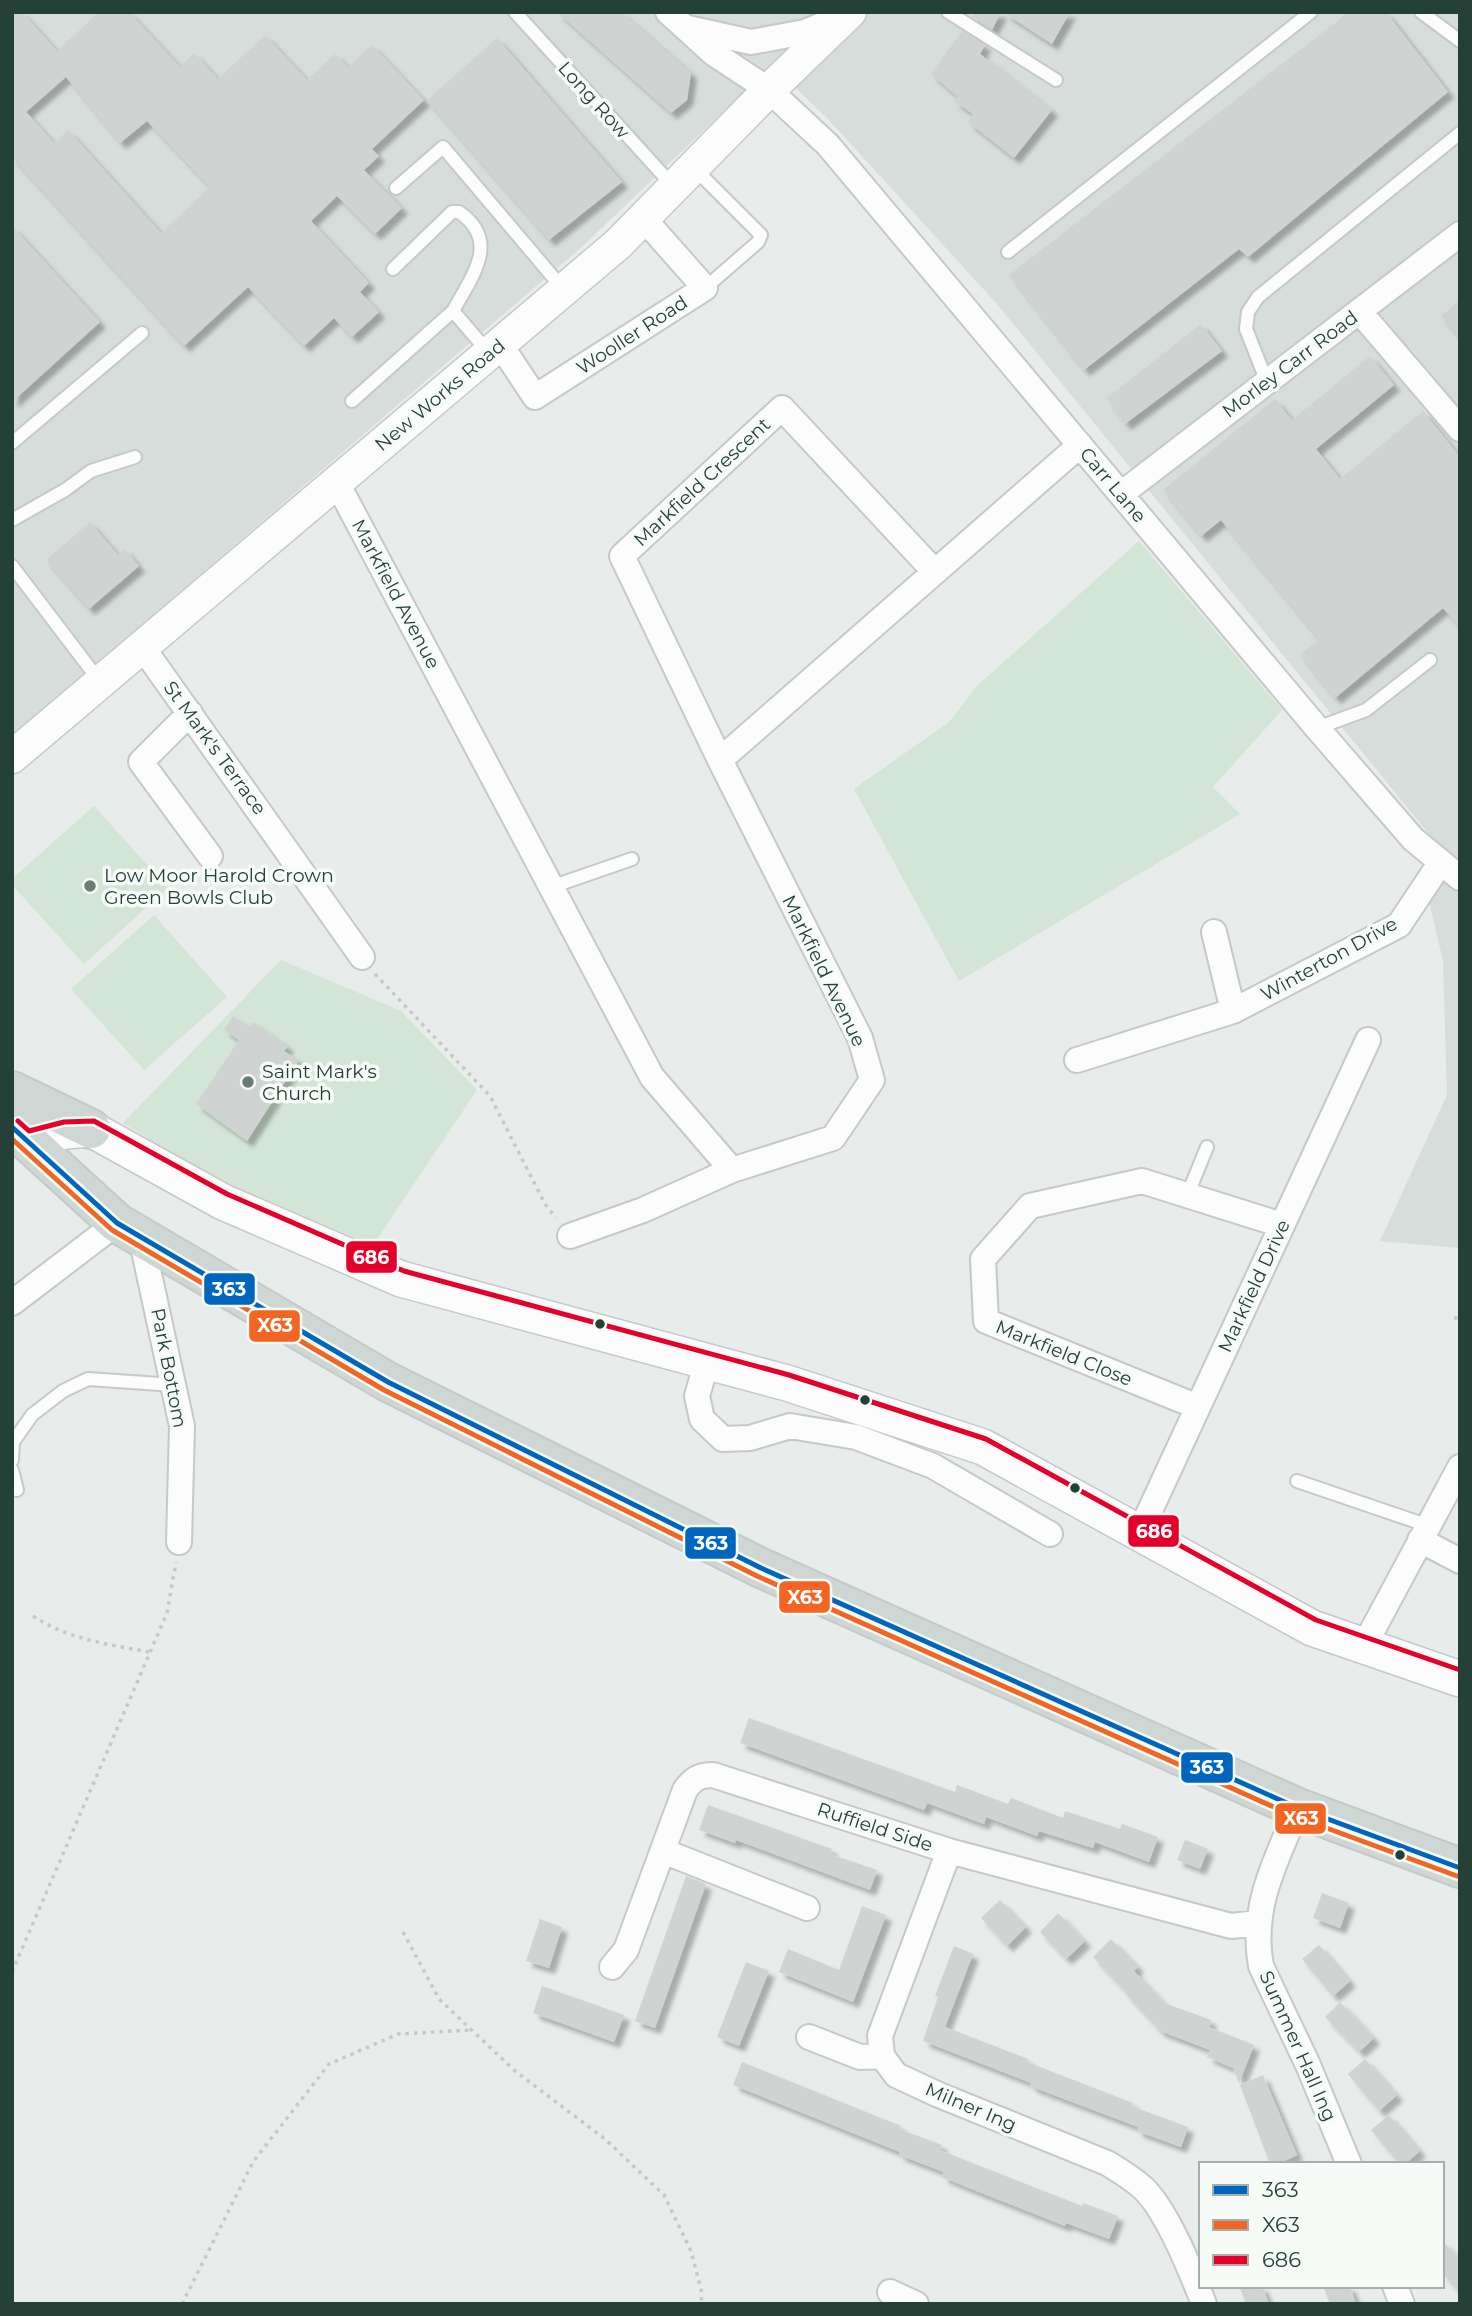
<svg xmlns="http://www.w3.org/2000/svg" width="1472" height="2316" font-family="Montserrat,sans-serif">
  <defs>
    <filter id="shadow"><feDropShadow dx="6" dy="6" stdDeviation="2" flood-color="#0004"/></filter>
  </defs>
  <rect width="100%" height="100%" fill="#e8ecea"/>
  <!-- built -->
  <path fill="#d6ddda" d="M 12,12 L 1460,12 L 1460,1248 L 1380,1241 L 1447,1095 L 1443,961 L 1425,884 L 1442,850 L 997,304 L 828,119 L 772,65 L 584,245 L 12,736 Z"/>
  <!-- green -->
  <path fill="#d2e5d6" d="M 1139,541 L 1282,710 L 1213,787 L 1240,814 L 959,981 L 854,789 L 949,722 L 978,685 Z
    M 94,806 L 168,888 L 84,964 L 12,885 L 12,879 Z
    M 154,915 L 227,997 L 144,1070 L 71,989 Z
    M 281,960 L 401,1011 L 477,1090 L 373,1245 L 227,1186 L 123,1123 Z"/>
  <!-- building -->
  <path fill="#cfd3d1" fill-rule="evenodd" filter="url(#shadow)" d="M 12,12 L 22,12 L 57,51 L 99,12 L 129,12 L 180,67 L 194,53 L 218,79 L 265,35 L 307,80 L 335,54 L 348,67 L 372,45 L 424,100 L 372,149 L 379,156 L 364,170 L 402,208 L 375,234 L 337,196 L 311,221 L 369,283 L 360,292 L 379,312 L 352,337 L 334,318 L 304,346 L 248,287 L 184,346 L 12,157 ZM 66,77 L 120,143 L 147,121 L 210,187 L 161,233 L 68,130 L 54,143 L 26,112 Z
    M 557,12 L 621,12 L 691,73 L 687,100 L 671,113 Z
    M 975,12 L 1001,12 L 992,30 L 972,17 Z
    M 1003,12 L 1070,12 L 1052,44 Z
    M 1349,12 L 1386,12 L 1448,92 L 1248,257 L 1239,249 L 1084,370 L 1009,275 Z
    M 962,31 L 985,45 L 980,54 L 1052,110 L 1014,158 L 968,122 L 973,114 L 954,101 L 958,97 L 931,74 Z
    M 497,38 L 622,182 L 549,240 L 427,100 Z
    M 12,226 L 100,322 L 12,402 Z
    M 1460,300 L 1460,339 L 1441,316 Z
    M 1201,324 L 1222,351 L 1125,424 L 1107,398 Z
    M 1370,356 L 1394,385 L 1316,449 L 1340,479 L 1423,411 L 1460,457 L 1460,627 L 1443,608 L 1335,698 L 1300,655 L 1319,639 L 1221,520 L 1201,536 L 1163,490 L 1275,399 L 1292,420 Z
    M 90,522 L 118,555 L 125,549 L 139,566 L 89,609 L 46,560 Z
    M 233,1016 L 250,1027 L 253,1022 L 288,1046 L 284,1051 L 299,1060 L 247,1141 L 196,1104 L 239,1040 L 224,1030 Z
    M 749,1718 L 955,1792 L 957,1785 L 1008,1804 L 1011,1798 L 1063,1818 L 1065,1811 L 1120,1829 L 1122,1824 L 1158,1837 L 1149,1862 L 1095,1842 L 1093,1848 L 1039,1831 L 1037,1836 L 986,1817 L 984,1824 L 927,1803 L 924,1810 L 740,1743 Z
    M 708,1805 L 832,1849 L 830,1854 L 877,1870 L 870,1890 L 736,1840 L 735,1843 L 699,1830 Z
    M 1185,1840 L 1208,1849 L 1200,1869 L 1177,1860 Z
    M 686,1876 L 706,1884 L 655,2028 L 635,2021 Z
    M 1322,1893 L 1349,1903 L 1340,1928 L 1313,1918 Z
    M 1000,1900 L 1026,1927 L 1007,1946 L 981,1918 Z
    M 862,1906 L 886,1915 L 853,2002 L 779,1972 L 788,1949 L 839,1970 Z
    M 1058,1913 L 1085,1941 L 1066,1959 L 1040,1932 Z
    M 540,1919 L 562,1927 L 549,1968 L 526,1961 Z
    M 1111,1939 L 1138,1967 L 1134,1971 L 1164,2003 L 1211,2020 L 1209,2027 L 1254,2045 L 1239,2083 L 1233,2068 L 1207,2057 L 1210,2050 L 1160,2031 L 1125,1993 L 1126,1992 L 1093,1957 Z
    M 1319,1945 L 1350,1981 L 1333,1996 L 1302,1959 Z
    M 954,1946 L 973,1954 L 945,2027 L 1028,2059 L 1027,2062 L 1133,2103 L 1131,2106 L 1188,2127 L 1181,2147 L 1137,2131 L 1138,2127 L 1030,2086 L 1031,2083 L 923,2041 L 938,1997 L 935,1996 Z
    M 746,1962 L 769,1971 L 739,2046 L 717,2037 Z
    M 542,1986 L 624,2015 L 614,2042 L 533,2013 Z
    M 1340,2002 L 1374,2038 L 1359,2052 L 1325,2017 Z
    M 1365,2059 L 1397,2095 L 1379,2111 L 1348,2074 Z
    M 742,2062 L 901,2126 L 899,2129 L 942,2145 L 940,2150 L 985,2168 L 1082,2206 L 1083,2203 L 1118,2216 L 1109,2239 L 1066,2223 L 1065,2226 L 984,2194 L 942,2177 L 944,2172 L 899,2155 L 900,2152 L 733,2085 Z
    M 1263,2075 L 1297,2155 L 1278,2164 L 1270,2164 L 1240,2085 Z
    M 1389,2115 L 1420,2151 L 1405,2164 L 1400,2164 L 1371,2130 Z
    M 1442,2240 L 1460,2260 L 1460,2293 L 1442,2273 Z
    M 1239,2286 L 1262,2286 L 1269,2304 L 1246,2304 Z
    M 1323,2286 L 1350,2286 L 1356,2304 L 1330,2304 Z"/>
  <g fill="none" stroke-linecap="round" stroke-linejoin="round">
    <defs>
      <path id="service" d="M 515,12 L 674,187
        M 948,12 L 1056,80
        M 1421,12 L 1460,41
        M 694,168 L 761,235 L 758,242 L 705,288
        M 396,188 L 443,147 L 564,290
        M 1008,252 L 1311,12
        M 393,269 L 452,212 L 459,212 C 501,241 472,276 453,311
        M 1267,382 L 1246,329 L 1248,312 L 1258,297 L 1460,133
        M 352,401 L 453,311 L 489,353
        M 12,443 L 142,333
        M 12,520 L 65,490 L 91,471 L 135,457
        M 12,566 L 101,683
        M 1317,728 L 1366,710 L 1430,660
        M 551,887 L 632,859
        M 1187,1196 L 1207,1147
        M 12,1460 L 13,1442 L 32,1415 L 63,1391 L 88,1379 L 174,1385
        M 12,1470 L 17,1490
        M 1297,1481 L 1429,1526"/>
      <path id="minor" d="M 668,12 L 713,53 L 769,90 L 828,145 L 1317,728 L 1413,839 L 1460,878
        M 688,28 L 751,42 L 805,32 L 836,19
        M 1359,311 L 1460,429
        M 500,344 L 535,397 L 705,288 L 644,219
        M 337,483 L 652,1077 L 732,1170 L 833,1138 L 872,1080 L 860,1038 L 720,760 L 1080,445
        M 1121,494 L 1460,234
        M 143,648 L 362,957
        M 190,713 L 141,762 L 210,856
        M 720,760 L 622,556 L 782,408 L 935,572
        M 1214,932 L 1233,1011
        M 1077,1060 L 1233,1011 L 1399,925 L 1441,862
        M 570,1236 L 643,1210 L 732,1170
        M 141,1237 L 182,1426 L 179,1542
        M 12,1303 L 117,1223
        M 707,1361 L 697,1396 L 702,1419 L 723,1439 L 750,1438 L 790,1426 L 856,1437 L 933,1466 L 1050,1534
        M 1198,1407 L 986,1321 L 983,1259 L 1030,1206 L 1142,1181 L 1282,1225
        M 1140,1532 L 1368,1040
        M 1420,1540 L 1460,1561
        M 1364,1646 L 1460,1467
        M 1298,1808 C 1276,1860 1250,1908 1261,1966 L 1308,2065 L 1349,2164
        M 663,1851 L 807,1908
        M 949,1851 L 880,2036 L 882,2056 L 896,2075 L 939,2095 L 1107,2163 C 1120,2171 1132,2178 1143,2188 C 1167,2210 1192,2273 1204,2304
        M 612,1967 L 626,1950 L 685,1790 C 693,1779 699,1775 713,1775 L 949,1851 L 1231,1926 L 1258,1923
        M 809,2037 L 860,2057 L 882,2056
        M 1395,2286 L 1402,2304
        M 890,2292 L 916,2304"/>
      <path id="tertiary" d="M 12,757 L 618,244 L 769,90 L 850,12"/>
      <path id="secondary" d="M 26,1141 L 65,1131 L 91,1129 L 223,1202 L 401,1279 L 787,1383 L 983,1447 L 1312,1628 L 1460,1679"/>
      <path id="primary" d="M 12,1091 L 91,1129
        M 12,1127 L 117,1223 L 388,1382 L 761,1568 L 1298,1808 L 1460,1868"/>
    </defs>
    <!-- service casing -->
    <use href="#service" stroke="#c5c9c7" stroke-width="16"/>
    <!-- minor casing -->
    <use href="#minor" stroke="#c5c9c7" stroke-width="28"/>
    <!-- tertiary casing -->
    <use href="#tertiary" stroke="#c5c9c7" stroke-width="35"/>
    <!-- secondary casing -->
    <use href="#secondary" stroke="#c3cac7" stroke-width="38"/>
    <!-- primary casing -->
    <use href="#primary" stroke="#c3cac8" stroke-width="42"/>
    <!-- path -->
    <path stroke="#c3cbc7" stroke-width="3.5" stroke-dasharray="3.5 5" stroke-linecap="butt" d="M 375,974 L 490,1096 L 545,1204 L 556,1218
      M 1454,1318 L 1460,1318
      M 33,1616 C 67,1639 110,1645 150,1652
      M 403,1932 L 439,1999 L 515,2071 L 605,2139 L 664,2195 L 691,2251 L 702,2293 L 701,2304
      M 12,1972 L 167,1613 L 176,1562
      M 182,2304 L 253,2162 L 329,2064 L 398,2034 L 472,2030"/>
    <!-- service -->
    <use href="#service" stroke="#fcfcfc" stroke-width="12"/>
    <!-- minor -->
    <use href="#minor" stroke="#fcfcfc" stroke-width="24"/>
    <!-- tertiary -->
    <use href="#tertiary" stroke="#fcfcfc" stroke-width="32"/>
    <!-- secondary -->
    <use href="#secondary" stroke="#fcfcfc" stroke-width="35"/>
    <!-- primary -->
    <use href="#primary" stroke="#cfd7d4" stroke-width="38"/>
    <defs>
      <path id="bus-1" d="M 12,1127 L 117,1223 L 388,1382 L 761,1568 L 1298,1808 L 1460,1868"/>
      <path id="bus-2" d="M 12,1139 L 112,1230 L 384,1390 L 757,1576 L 1294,1816 L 1457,1876"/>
      <path id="bus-3" d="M 18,1121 L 29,1131 L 64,1122 L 94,1121 L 227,1194 L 404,1271 L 789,1375 L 986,1439 L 1316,1620 L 1460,1670"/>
    </defs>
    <!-- bus-1 casing -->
    <use href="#bus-1" stroke="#f7fbf8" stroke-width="10"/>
    <!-- bus-2 casing -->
    <use href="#bus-2" stroke="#f7fbf8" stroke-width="10"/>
    <!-- bus-3 casing -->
    <use href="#bus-3" stroke="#f7fbf8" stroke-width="10"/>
    <!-- bus-1 -->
    <use href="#bus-1" stroke="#0065bd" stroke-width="5"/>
    <!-- bus-2 -->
    <use href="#bus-2" stroke="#f26522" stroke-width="5"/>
    <!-- bus-3 -->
    <use href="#bus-3" stroke="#e4002b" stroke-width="5"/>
  </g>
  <!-- markers -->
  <g fill="#697c76" stroke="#f7fbf8" stroke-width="2.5">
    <circle cx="90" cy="886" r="7"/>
    <circle cx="248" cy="1082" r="7"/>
  </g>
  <g fill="#254037" stroke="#f7fbf8" stroke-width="2.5">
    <circle cx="600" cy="1324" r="6"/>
    <circle cx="865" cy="1400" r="6"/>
    <circle cx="1075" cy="1488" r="6"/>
    <circle cx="1400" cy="1855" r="6"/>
  </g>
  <g text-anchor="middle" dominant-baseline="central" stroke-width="7" stroke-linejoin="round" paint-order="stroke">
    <!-- street labels -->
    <g font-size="19" fill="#254037" stroke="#f7fbf8">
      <text transform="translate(594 100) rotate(48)">Long Row</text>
      <text transform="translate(632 335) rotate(-33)">Wooller Road</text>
      <text transform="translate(1290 364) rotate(-37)">Morley Carr Road</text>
      <text transform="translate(440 395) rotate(-40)">New Works Road</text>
      <text transform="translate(702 482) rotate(-43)">Markfield Crescent</text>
      <text transform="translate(1113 485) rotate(50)">Carr Lane</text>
      <text transform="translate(396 594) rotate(62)">Markfield Avenue</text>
      <text transform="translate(215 748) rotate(54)">St Mark's Terrace</text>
      <text transform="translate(1329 959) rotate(-29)">Winterton Drive</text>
      <text transform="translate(824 971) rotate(64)">Markfield Avenue</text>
      <text transform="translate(1254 1286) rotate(-65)">Markfield Drive</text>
      <text transform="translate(1064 1353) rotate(22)">Markfield Close</text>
      <text transform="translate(169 1368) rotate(79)">Park Bottom</text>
      <text transform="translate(875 1827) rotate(18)">Ruffield Side</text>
      <text transform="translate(1298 2046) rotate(66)">Summer Hall Ing</text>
      <text transform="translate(971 2107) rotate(23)">Milner Ing</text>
    </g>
    <!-- poi labels -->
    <g font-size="19" fill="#254037" stroke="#f7fbf8" text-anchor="start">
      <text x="104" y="875">Low Moor Harold Crown<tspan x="104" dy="22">Green Bowls Club</tspan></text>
      <text x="262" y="1071">Saint Mark's<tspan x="262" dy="22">Church</tspan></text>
    </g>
  </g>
  <g stroke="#f7fbf8" stroke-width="2.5">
    <rect x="345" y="1240" width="53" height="34" rx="7" fill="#e4002b"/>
    <rect x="203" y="1272" width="53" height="34" rx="7" fill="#0065bd"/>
    <rect x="248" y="1309" width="53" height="34" rx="7" fill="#f26522"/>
    <rect x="1127" y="1514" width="53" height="34" rx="7" fill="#e4002b"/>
    <rect x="684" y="1526" width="53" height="34" rx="7" fill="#0065bd"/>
    <rect x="778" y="1580" width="53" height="34" rx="7" fill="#f26522"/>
    <rect x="1180" y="1751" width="54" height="33" rx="7" fill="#0065bd"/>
    <rect x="1274" y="1802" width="53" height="33" rx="7" fill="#f26522"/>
  </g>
  <g font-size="19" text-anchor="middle" font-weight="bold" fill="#fff">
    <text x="371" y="1264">686</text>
    <text x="229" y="1296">363</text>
    <text x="275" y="1332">X63</text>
    <text x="1154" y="1538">686</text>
    <text x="711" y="1550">363</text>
    <text x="805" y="1604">X63</text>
    <text x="1207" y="1774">363</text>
    <text x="1301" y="1825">X63</text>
  </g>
  <!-- border -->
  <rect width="1472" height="2316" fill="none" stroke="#254037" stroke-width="28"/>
  <!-- legend -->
  <rect x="1199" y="2162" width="245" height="126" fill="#f7fbf8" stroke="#a3b0ab" stroke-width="2"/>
  <rect x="1213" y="2185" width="35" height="10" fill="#0065bd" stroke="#a3b0ab" stroke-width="2"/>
  <text x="1262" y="2197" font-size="21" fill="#254037">363</text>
  <rect x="1213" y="2220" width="35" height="10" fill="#f26522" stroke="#a3b0ab" stroke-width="2"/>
  <text x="1262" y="2232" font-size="21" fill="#254037">X63</text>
  <rect x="1213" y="2255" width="35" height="10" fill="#e4002b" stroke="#a3b0ab" stroke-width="2"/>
  <text x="1262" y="2267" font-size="21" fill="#254037">686</text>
</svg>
